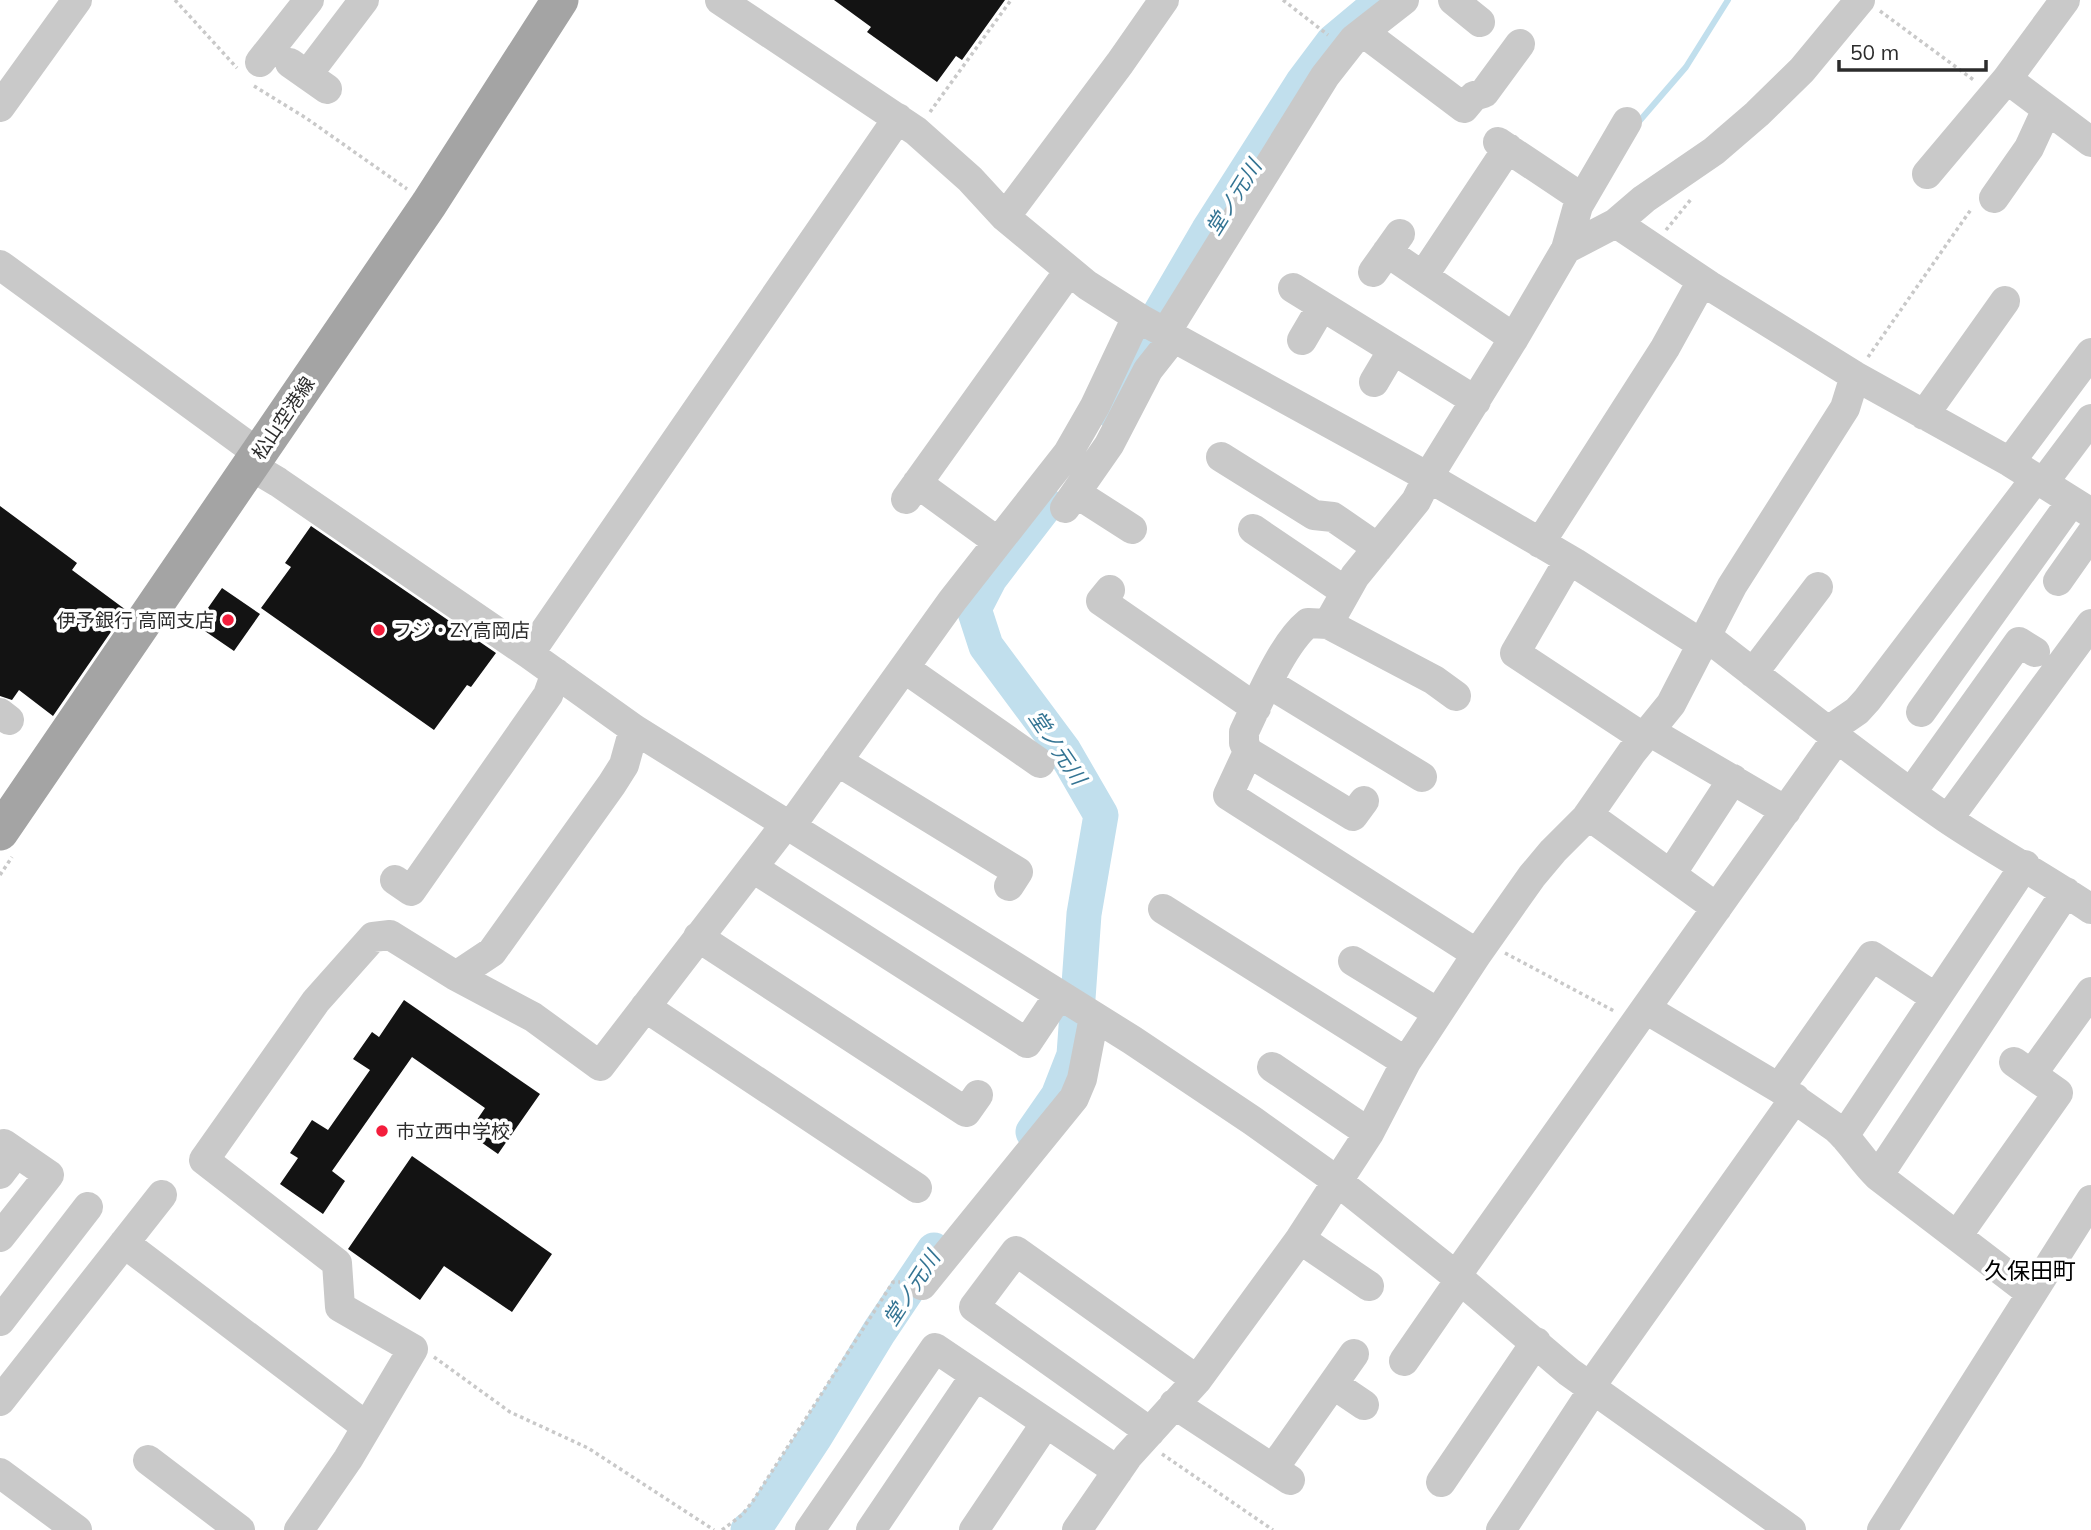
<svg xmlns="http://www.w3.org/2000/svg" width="2091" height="1530" font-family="Mulish,'Noto Sans JP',sans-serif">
  <rect width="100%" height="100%" fill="#fff"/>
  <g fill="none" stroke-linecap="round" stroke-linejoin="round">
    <!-- stream -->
    <path stroke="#c1dfed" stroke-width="6" d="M 1636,125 L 1686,67 L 1728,0"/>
    <!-- river -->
    <path stroke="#c1dfed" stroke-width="35" d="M 1108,409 L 1145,339 L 1208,231 L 1303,82 L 1333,42 L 1370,11
      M 1033,1132 L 1058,1096 L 1074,1055 L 1084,914 L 1101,815 L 1064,751 L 986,646 L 974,609 L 990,578 L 1046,505
      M 748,1530 L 761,1519 L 815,1437 L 879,1332 L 934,1250"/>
  </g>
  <!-- building -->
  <path fill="#131313" d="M 834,0 L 1005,0 L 962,60 L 956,56 L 937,82 L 867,32 L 871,27 Z
    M 0,506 L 77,563 L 72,570 L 126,610 L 53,716 L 19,690 L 12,700 L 0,696 Z
    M 311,526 L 496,653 L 471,687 L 467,685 L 434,730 L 261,608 L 291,567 L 285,563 Z
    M 222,588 L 260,614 L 234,651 L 196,625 Z
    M 404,1000 L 540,1094 L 498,1154 L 468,1133 L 485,1108 L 412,1057 L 332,1171 L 345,1181 L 323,1214 L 280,1184 L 298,1158 L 290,1153 L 312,1120 L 328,1130 L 370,1070 L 353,1059 L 372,1032 L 379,1037 Z
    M 412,1156 L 552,1254 L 512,1312 L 444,1266 L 420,1300 L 348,1249 Z"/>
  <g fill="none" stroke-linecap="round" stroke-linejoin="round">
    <!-- path -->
    <path stroke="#c9c9c9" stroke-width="3.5" stroke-dasharray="3.5 3.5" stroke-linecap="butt" d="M 175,0 L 237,68
      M 1283,0 L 1328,35
      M 1880,11 L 1975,81
      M 254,86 L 306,118 L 407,189
      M 930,112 L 1011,0
      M 1666,230 L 1692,198
      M 1868,357 L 1972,208
      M 0,875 L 12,857
      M 1505,953 L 1616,1012
      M 434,1357 L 510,1412 L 588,1448 L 714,1530
      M 1162,1454 L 1273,1530
      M 722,1530 L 742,1515 L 753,1501 L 893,1282 L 900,1282"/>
    <!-- minor -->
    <path stroke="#c9c9c9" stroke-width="30" d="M 720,0 L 916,131 L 970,179 L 1005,217 L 1087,285 L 1142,320 L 1428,477 L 1575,563 L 1703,645
      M 1453,0 L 1480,22
      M 1363,32 L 1464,108 L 1474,96 L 1484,93 L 1520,44
      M 260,62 L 309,0
      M 290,63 L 327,89
      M 307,75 L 364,0
      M 2007,79 L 2091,142
      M 0,107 L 77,0
      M 1498,142 L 1582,198
      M 1927,174 L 2007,79 L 2065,0
      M 1994,198 L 2029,148 L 2047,109
      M 1005,217 L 1120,63 L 1164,0
      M 1616,223 L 1710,286 L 1855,376 L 2010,462 L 2091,513
      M 1566,249 L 1578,206 L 1627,122
      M 1387,252 L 1514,338
      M 0,265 L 259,454
      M 1373,272 L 1400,234
      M 1423,276 L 1508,148
      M 1293,288 L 1476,401
      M 1166,332 L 1325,76 L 1354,39 L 1404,0
      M 1302,340 L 1322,306
      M 1374,382 L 1393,350
      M 1924,415 L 2005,301
      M 1221,457 L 1314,515 L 1333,517 L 1378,548
      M 2010,462 L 2091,353
      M 251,466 L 278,482 L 529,654 L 634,729 L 1132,1040 L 1253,1121 L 1337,1181 L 1456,1276 L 1569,1372 L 1791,1530
      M 917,483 L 998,542
      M 2043,483 L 2091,419
      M 1076,493 L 1132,529
      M 906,499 L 1069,271
      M 1065,508 L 1109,445 L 1148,370 L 1174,337
      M 1253,529 L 1346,592
      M 1540,543 L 1665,348 L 1702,281
      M 1569,560 L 1515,653 L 1644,738
      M 2058,581 L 2091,534
      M 1110,590 L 1101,601 L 1256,708
      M 1328,624 L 1434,680 L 1456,696
      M 1707,637 C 1786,698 1864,761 1946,818 C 1993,850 2044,877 2091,909
      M 529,654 L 898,118
      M 904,668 L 1040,763
      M 1753,673 L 1818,587
      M 1268,683 L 1422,777
      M 1921,712 L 2072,501
      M 0,713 L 9,720
      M 1649,731 L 1786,811
      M 1828,731 L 1857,711 L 1867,700 L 2036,478
      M 1248,752 L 1228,795 L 1477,954
      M 837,761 L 1018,872 L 1009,886
      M 1911,793 L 2019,642 L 2035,652
      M 1364,801 L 1353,816 L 1248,752 L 1244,743 L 1244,732 C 1259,701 1282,644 1308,623 L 1328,624 L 1355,576 L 1416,501 L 1428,477 L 1514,338 L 1566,249 L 1616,223 L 1644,199 L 1714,151 L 1757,114 L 1802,70 L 1860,0
      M 1588,815 L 1717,908
      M 1948,819 L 2091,624
      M 790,827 L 952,601 L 1068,453 L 1095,406 L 1137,317
      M 753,868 L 1027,1043 L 1059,995
      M 1671,874 L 1733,779
      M 395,880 L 411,891 L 548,695 L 556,673
      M 1163,909 L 1406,1062
      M 698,937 L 966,1112 L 978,1095
      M 1353,961 L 1438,1013
      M 456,976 L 533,1017 L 600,1066 L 786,824
      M 645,1007 L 917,1188
      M 1646,1009 L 1779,1088 L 1836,1128 C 1852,1142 1862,1161 1878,1176 L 2031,1293
      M 1272,1067 L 1369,1133
      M 2032,1074 L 2091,992
      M 1779,1088 L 1872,956 L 1936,998
      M 1844,1136 L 2025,865
      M 0,1174 L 16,1153
      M 1878,1176 L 2066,892
      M 1957,1236 L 2058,1093 L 2014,1062
      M 0,1237 L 49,1175 L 4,1144
      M 1300,1239 L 1369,1286
      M 124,1243 L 367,1427
      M 1456,1276 L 1837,738
      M 922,1285 L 1074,1098 L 1082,1079 L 1094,1017
      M 0,1321 L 88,1207
      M 1404,1361 L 1460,1280
      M 1333,1384 L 1364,1405
      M 1590,1387 L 1795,1098
      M 0,1401 L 162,1195
      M 1174,1404 L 1290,1480
      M 1150,1432 L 974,1307 L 1016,1251 L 1197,1380
      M 148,1460 L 240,1530
      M 1273,1469 L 1354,1354
      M 0,1473 L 77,1530
      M 1441,1482 L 1536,1342
      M 299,1530 L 348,1459 L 413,1349 L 340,1307 L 337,1263 L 204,1160 L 316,1001 L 373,937 L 390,935 L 456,976 L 492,952 L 612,784 L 624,765 L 634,729
      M 810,1530 L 935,1348 L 1118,1471
      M 871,1530 L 975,1376
      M 974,1530 L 1046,1423
      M 1077,1530 L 1128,1456 L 1197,1380 L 1300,1239 L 1369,1133 L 1406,1062 L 1477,954 L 1532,876 L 1553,851 L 1586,818 L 1632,752 L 1671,704 L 1732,586 L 1845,408 L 1855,376
      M 1501,1530 L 1593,1390
      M 1882,1530 L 2091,1200"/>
    <!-- major -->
    <path stroke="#a4a4a4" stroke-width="37" d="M 0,832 L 429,204 L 560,0"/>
  </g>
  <!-- markers -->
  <g fill="#f31d3b" stroke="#fff" stroke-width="2.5">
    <circle cx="228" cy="620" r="7"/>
    <circle cx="379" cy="630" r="7"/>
    <circle cx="382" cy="1131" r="7"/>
  </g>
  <g text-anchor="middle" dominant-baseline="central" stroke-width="7" stroke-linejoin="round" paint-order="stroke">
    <!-- street labels -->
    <g font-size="19" fill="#2c2c2c" stroke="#fff">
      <text transform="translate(283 418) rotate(-56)">松山空港線</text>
    </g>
    <!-- poi labels -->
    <g font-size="19" fill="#2c2c2c" stroke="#fff" text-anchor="start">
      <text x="214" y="620" text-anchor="end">伊予銀行 高岡支店</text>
      <text x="393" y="630">フジ・ZY高岡店</text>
      <text x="396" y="1131">市立西中学校</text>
    </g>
    <!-- water labels -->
    <g font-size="21" font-style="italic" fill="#347493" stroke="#fff">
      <text transform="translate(1233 197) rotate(-58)">堂ノ元川</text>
      <text transform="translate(1058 747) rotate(56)">堂ノ元川</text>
      <text transform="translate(911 1288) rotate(-57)">堂ノ元川</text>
    </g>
    <!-- quarter labels -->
    <g font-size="23" fill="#000" stroke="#fff">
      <text x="2030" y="1270">久保田町</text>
    </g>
  </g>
  <!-- scale -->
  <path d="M1839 60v10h147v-10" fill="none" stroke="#2c2c2c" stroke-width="3.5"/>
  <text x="1850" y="60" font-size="21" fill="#2c2c2c" stroke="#ffffff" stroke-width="5" paint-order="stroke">50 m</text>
</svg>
